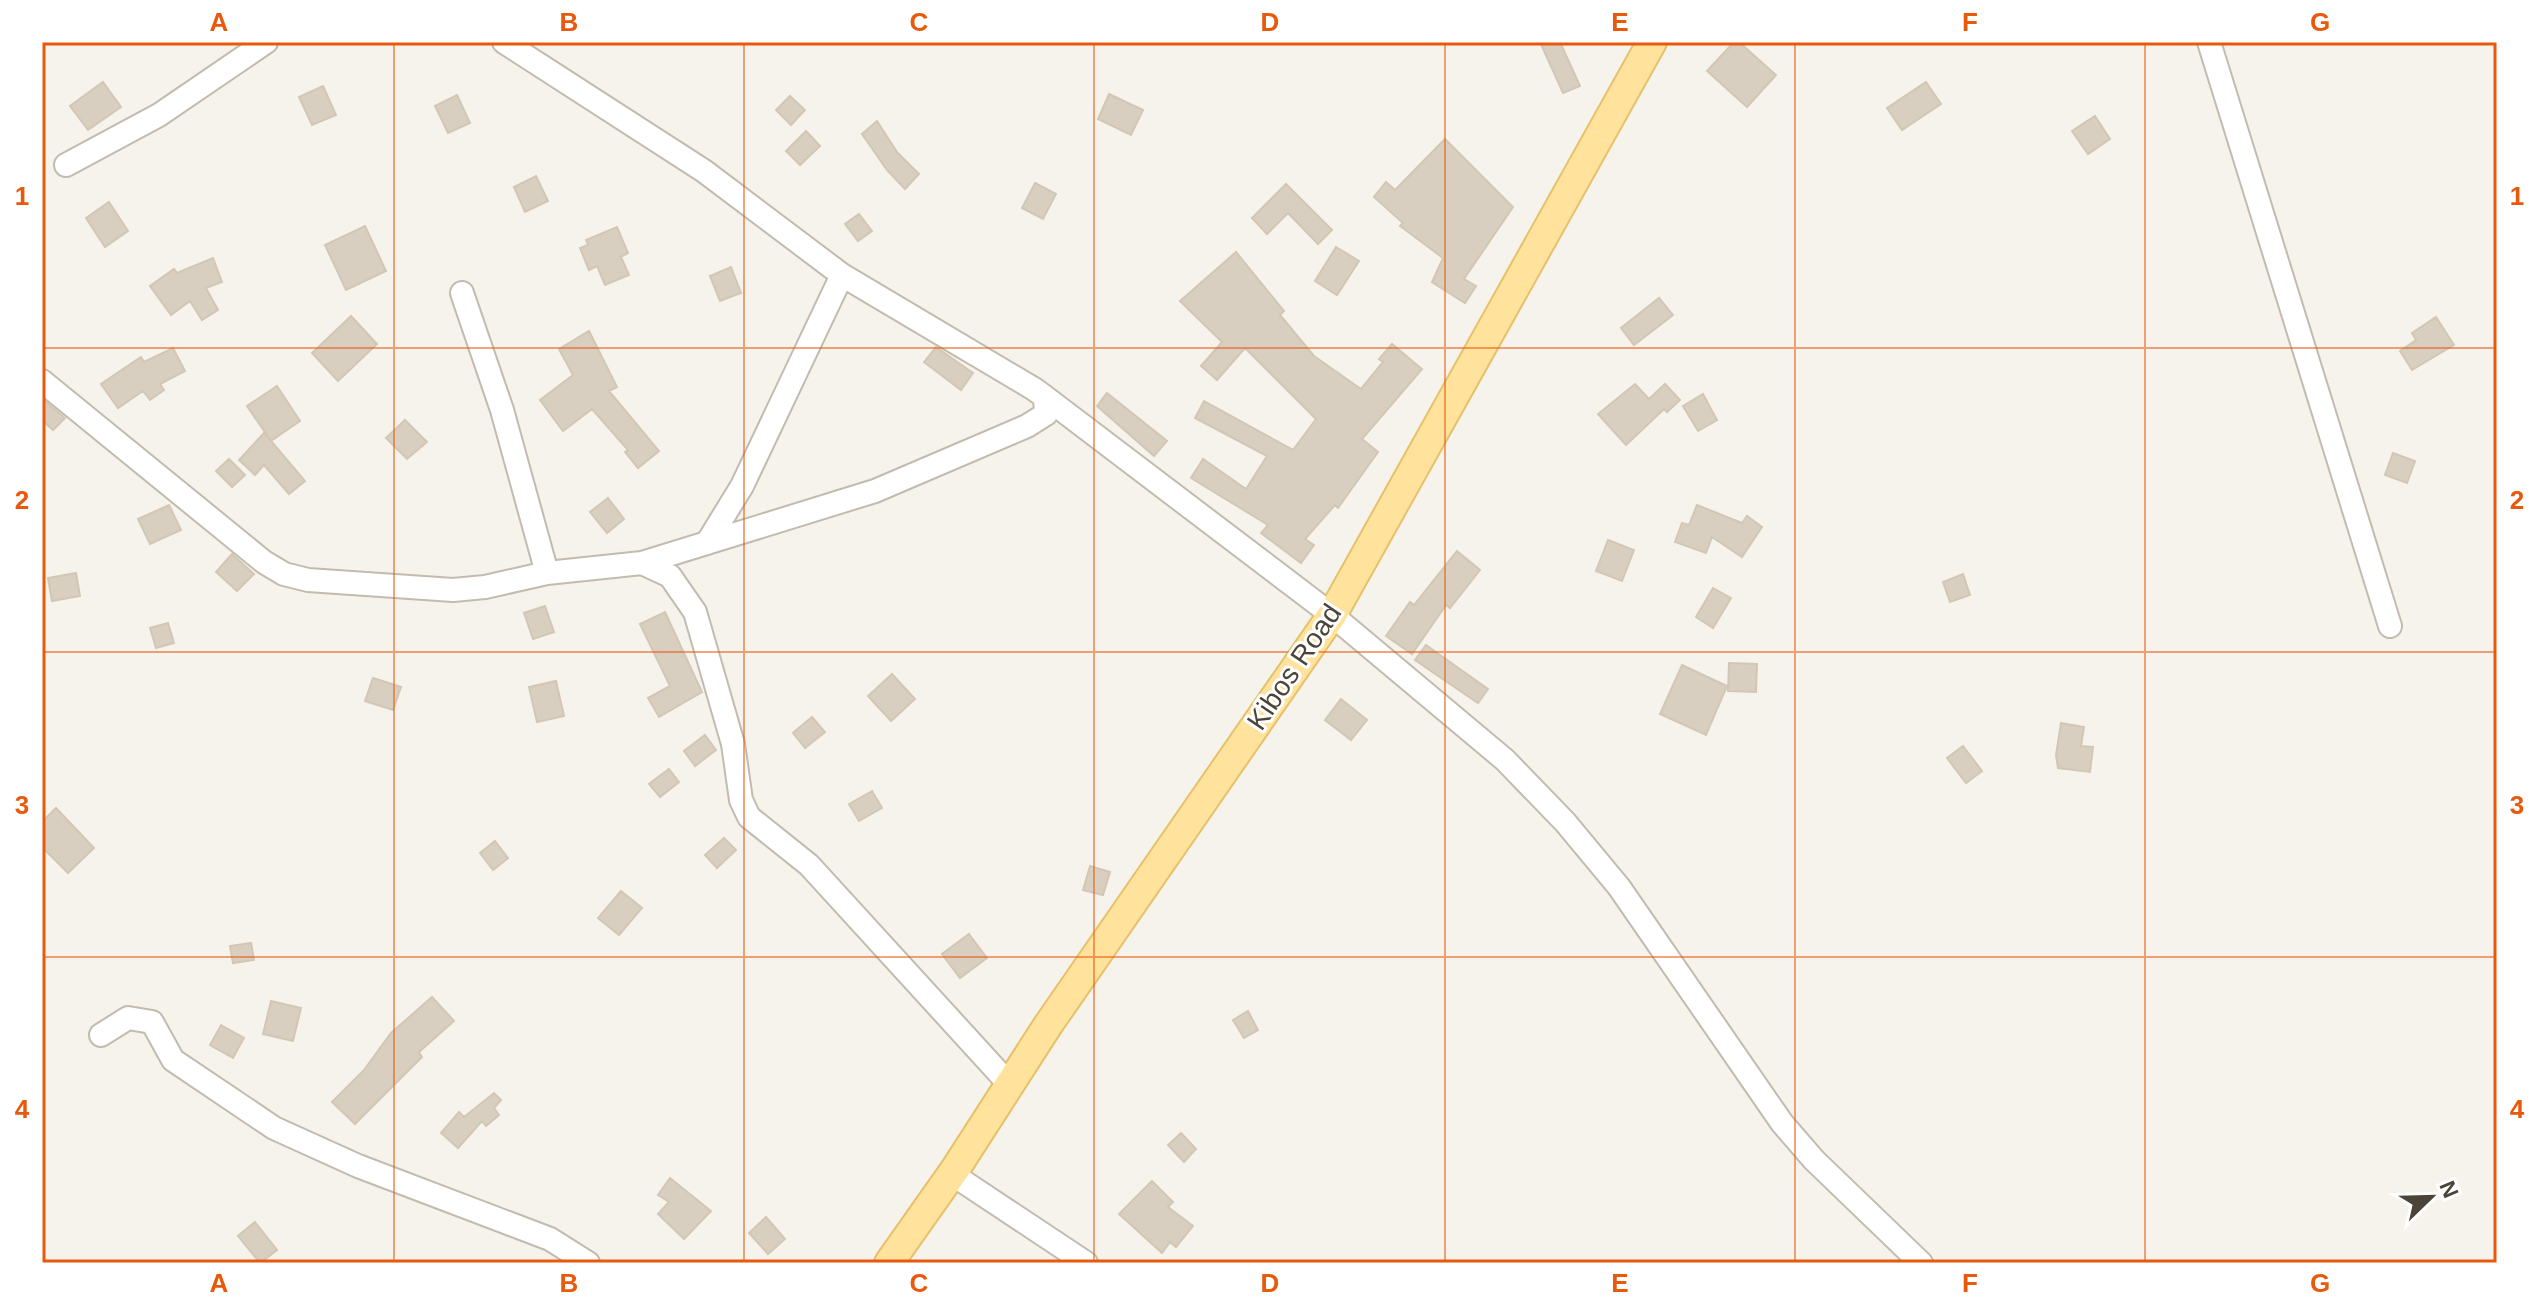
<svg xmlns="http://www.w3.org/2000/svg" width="2539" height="1305" font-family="Helvetica,sans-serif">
  <rect width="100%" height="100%" fill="#f6f3ec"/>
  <!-- building -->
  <path fill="#d8cfc1" stroke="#d3c7b4" stroke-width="2" d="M 1540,42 L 1560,42 L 1580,86 L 1563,93 Z
    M 1734,42 L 1739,42 L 1776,75 L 1747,107 L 1707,71 Z
    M 103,82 L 121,107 L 88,130 L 70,106 Z
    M 1926,82 L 1941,104 L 1902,130 L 1887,108 Z
    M 323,86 L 336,115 L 312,125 L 299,97 Z
    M 1109,94 L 1143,110 L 1131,135 L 1098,119 Z
    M 457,95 L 470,123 L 448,133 L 435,106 Z
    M 790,96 L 805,110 L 791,125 L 776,110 Z
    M 2095,116 L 2110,139 L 2088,154 L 2072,131 Z
    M 877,121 L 897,152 L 919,174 L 905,189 L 887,170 L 862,134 Z
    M 806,131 L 820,146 L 800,165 L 786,151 Z
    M 1445,139 L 1513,207 L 1464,279 L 1476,286 L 1465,303 L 1432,282 L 1443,258 L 1400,226 L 1403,223 L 1374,197 L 1386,182 L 1395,190 Z
    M 536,176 L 548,201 L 525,212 L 514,187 Z
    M 1035,183 L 1056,194 L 1043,219 L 1022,208 Z
    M 1286,184 L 1332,230 L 1318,244 L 1288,213 L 1267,234 L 1252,218 Z
    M 109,202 L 128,231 L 105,247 L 86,218 Z
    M 859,214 L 872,231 L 858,241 L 845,224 Z
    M 365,226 L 386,271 L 346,290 L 325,245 Z
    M 617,227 L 628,253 L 621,257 L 629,275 L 605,285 L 597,266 L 589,270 L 580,248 L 588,245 L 586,240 Z
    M 1336,247 L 1359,261 L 1337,295 L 1315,281 Z
    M 1236,252 L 1284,311 L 1280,315 L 1314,356 L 1361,389 L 1383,362 L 1379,359 L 1392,344 L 1422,369 L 1362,439 L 1378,452 L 1338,508 L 1335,505 L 1305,539 L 1314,545 L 1301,563 L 1261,533 L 1268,525 L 1191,478 L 1203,459 L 1246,489 L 1267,456 L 1195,418 L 1204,401 L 1293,450 L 1316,419 L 1245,348 L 1217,380 L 1201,366 L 1222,342 L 1180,301 Z
    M 213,258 L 222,282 L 206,288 L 218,310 L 202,320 L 190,301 L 171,315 L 150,286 L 174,269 L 177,273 Z
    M 731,267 L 741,293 L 720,301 L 710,276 Z
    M 1659,298 L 1673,315 L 1634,345 L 1621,328 Z
    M 351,316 L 377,344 L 338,381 L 312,353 Z
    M 2436,317 L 2454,345 L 2412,370 L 2400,351 L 2416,340 L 2412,333 Z
    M 589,331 L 617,387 L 609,391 L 659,451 L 638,468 L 625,452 L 628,450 L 592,409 L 563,431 L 540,400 L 573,375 L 559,349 Z
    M 936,347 L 973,373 L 961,390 L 924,362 Z
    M 173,348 L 185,371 L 160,384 L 164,390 L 150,400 L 143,391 L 118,408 L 101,384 L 141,357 L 144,362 Z
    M 1635,384 L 1649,399 L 1665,384 L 1680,400 L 1667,412 L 1664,409 L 1626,445 L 1598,414 Z
    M 277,386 L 300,421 L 271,441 L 305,481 L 289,494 L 264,465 L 255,475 L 239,460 L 264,433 L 271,441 L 247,406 Z
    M 1107,393 L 1167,441 L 1154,456 L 1097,406 Z
    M 1703,394 L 1717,420 L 1698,431 L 1683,406 Z
    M 42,399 L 65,418 L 53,430 L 42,420 Z
    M 405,420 L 427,442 L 407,459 L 386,438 Z
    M 2393,453 L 2415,461 L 2407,483 L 2385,475 Z
    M 229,459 L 245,475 L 232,487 L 216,471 Z
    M 608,498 L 624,519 L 607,533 L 590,512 Z
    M 169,505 L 181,530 L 150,544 L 138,519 Z
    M 1697,505 L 1742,523 L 1747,516 L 1762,527 L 1742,557 L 1712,537 L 1706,553 L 1675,542 L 1682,523 L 1689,525 Z
    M 1608,540 L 1634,550 L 1622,581 L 1596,571 Z
    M 1457,551 L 1480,570 L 1450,608 L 1446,605 L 1412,654 L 1386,636 L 1410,602 L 1414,605 Z
    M 232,554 L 254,574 L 237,591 L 216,572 Z
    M 76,573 L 80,596 L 52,601 L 48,578 Z
    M 1963,574 L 1970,595 L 1950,602 L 1943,582 Z
    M 1713,588 L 1731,598 L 1713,628 L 1696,617 Z
    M 545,606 L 554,632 L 533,639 L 524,613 Z
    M 665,612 L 702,692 L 659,717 L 648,698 L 670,686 L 640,624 Z
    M 168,623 L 174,643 L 156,648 L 150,628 Z
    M 1426,645 L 1488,689 L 1478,703 L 1415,660 Z
    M 1729,663 L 1757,664 L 1756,692 L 1728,691 Z
    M 1682,665 L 1727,686 L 1706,735 L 1660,714 Z
    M 892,674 L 915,699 L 891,721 L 868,696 Z
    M 373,678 L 401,687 L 393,710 L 365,701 Z
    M 556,681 L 564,716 L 537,722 L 529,687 Z
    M 1341,699 L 1367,720 L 1351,740 L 1325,720 Z
    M 812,717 L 825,732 L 805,748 L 793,733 Z
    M 2061,723 L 2084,727 L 2081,746 L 2093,747 L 2090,772 L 2058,768 L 2056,755 Z
    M 705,735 L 716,750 L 695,766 L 684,751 Z
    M 1963,746 L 1982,771 L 1966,783 L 1947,758 Z
    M 669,769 L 679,782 L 660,797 L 649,784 Z
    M 872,791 L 882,808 L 859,821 L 849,804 Z
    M 56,808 L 94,848 L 68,873 L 42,847 L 42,822 Z
    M 724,838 L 736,850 L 717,868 L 705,855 Z
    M 495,841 L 508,858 L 493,870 L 480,853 Z
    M 1090,866 L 1110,872 L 1103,895 L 1083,890 Z
    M 621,891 L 642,908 L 619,935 L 598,918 Z
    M 969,934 L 987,958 L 960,978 L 942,954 Z
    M 251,943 L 254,960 L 233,963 L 230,946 Z
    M 432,997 L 454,1021 L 419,1052 L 422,1057 L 355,1124 L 332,1102 L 364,1070 L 391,1033 Z
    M 271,1001 L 301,1008 L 293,1041 L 263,1034 Z
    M 1248,1011 L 1258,1030 L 1244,1038 L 1233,1020 Z
    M 221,1025 L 244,1038 L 233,1058 L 210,1045 Z
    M 494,1093 L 501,1100 L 494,1108 L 499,1115 L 486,1126 L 482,1121 L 458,1148 L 441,1133 L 459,1112 L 464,1117 Z
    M 1181,1133 L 1196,1149 L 1184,1162 L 1168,1145 Z
    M 670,1178 L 711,1211 L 684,1239 L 658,1214 L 669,1202 L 658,1195 Z
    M 1152,1181 L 1173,1202 L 1168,1207 L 1193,1226 L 1176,1247 L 1170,1242 L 1162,1253 L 1119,1214 Z
    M 766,1217 L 785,1239 L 768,1254 L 749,1233 Z
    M 255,1222 L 277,1250 L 260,1263 L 238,1236 Z"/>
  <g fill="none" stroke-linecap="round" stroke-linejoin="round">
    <defs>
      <path id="minor" d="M 2209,42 L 2390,626
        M 66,165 L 159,115 L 266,42
        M 462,293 L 502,410 L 547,573
        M 42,381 L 264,562 L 284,574 L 308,580 L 453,590 L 485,587 L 547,573 L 642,563 L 875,491 L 1027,426 L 1046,414 L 1045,397 L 1034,389 L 842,275 L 704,171 L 504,42
        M 1045,397 L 1332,615 L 1505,760 L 1565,822 L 1619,887 L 1782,1123 L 1814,1160 L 1921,1263
        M 707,543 L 742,486 L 842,275
        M 642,563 L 670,576 L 695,612 L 733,744 L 741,800 L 749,817 L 809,865 L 1010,1085
        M 101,1035 L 128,1018 L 152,1022 L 173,1060 L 274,1128 L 358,1166 L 550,1239 L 588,1263
        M 952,1174 L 1086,1263"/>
      <path id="major" d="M 889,1263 L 956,1168 L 1048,1025 L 1332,615 L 1652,42"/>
    </defs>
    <!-- minor casing -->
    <use href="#minor" stroke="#c2bbae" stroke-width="26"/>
    <!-- major casing -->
    <use href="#major" stroke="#e6c16a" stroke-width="32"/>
    <!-- minor -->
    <use href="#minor" stroke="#fff" stroke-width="22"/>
    <!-- major -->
    <use href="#major" stroke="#ffe39c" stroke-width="28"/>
  </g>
  <!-- grid -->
  <path fill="none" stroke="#e8590c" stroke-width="2" stroke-opacity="0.55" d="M 394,42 L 394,1263M 744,42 L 744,1263M 1094,42 L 1094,1263M 1445,42 L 1445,1263M 1795,42 L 1795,1263M 2145,42 L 2145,1263M 42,348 L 2497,348M 42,652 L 2497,652M 42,957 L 2497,957"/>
  <g text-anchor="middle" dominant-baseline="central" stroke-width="6" stroke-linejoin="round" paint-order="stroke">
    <!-- street labels -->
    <g font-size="28" fill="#4b4439" stroke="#fff">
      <text transform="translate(1294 667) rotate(-56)">Kibos Road</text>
    </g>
  </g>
  <!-- border -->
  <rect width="2539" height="1305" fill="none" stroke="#ffffff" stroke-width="88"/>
  <!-- north arrow -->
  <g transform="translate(2431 1197) rotate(67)" stroke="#ffffff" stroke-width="6" paint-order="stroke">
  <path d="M0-6L14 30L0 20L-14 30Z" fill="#4b4439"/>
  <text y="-12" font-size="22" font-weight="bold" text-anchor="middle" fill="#4b4439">N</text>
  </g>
  <rect x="44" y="44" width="2451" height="1217" fill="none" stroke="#e8590c" stroke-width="3"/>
  <g font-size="26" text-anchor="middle" font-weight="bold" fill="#e8590c">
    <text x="219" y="31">A</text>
    <text x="569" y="31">B</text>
    <text x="919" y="31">C</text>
    <text x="1270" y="31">D</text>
    <text x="1620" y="31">E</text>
    <text x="1970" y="31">F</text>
    <text x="2320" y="31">G</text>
    <text x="22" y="205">1</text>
    <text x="2517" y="205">1</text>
    <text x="22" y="509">2</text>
    <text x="2517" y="509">2</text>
    <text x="22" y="814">3</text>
    <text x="2517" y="814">3</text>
    <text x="22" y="1118">4</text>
    <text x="2517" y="1118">4</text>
    <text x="219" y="1292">A</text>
    <text x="569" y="1292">B</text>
    <text x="919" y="1292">C</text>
    <text x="1270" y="1292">D</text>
    <text x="1620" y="1292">E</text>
    <text x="1970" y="1292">F</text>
    <text x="2320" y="1292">G</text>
  </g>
</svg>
